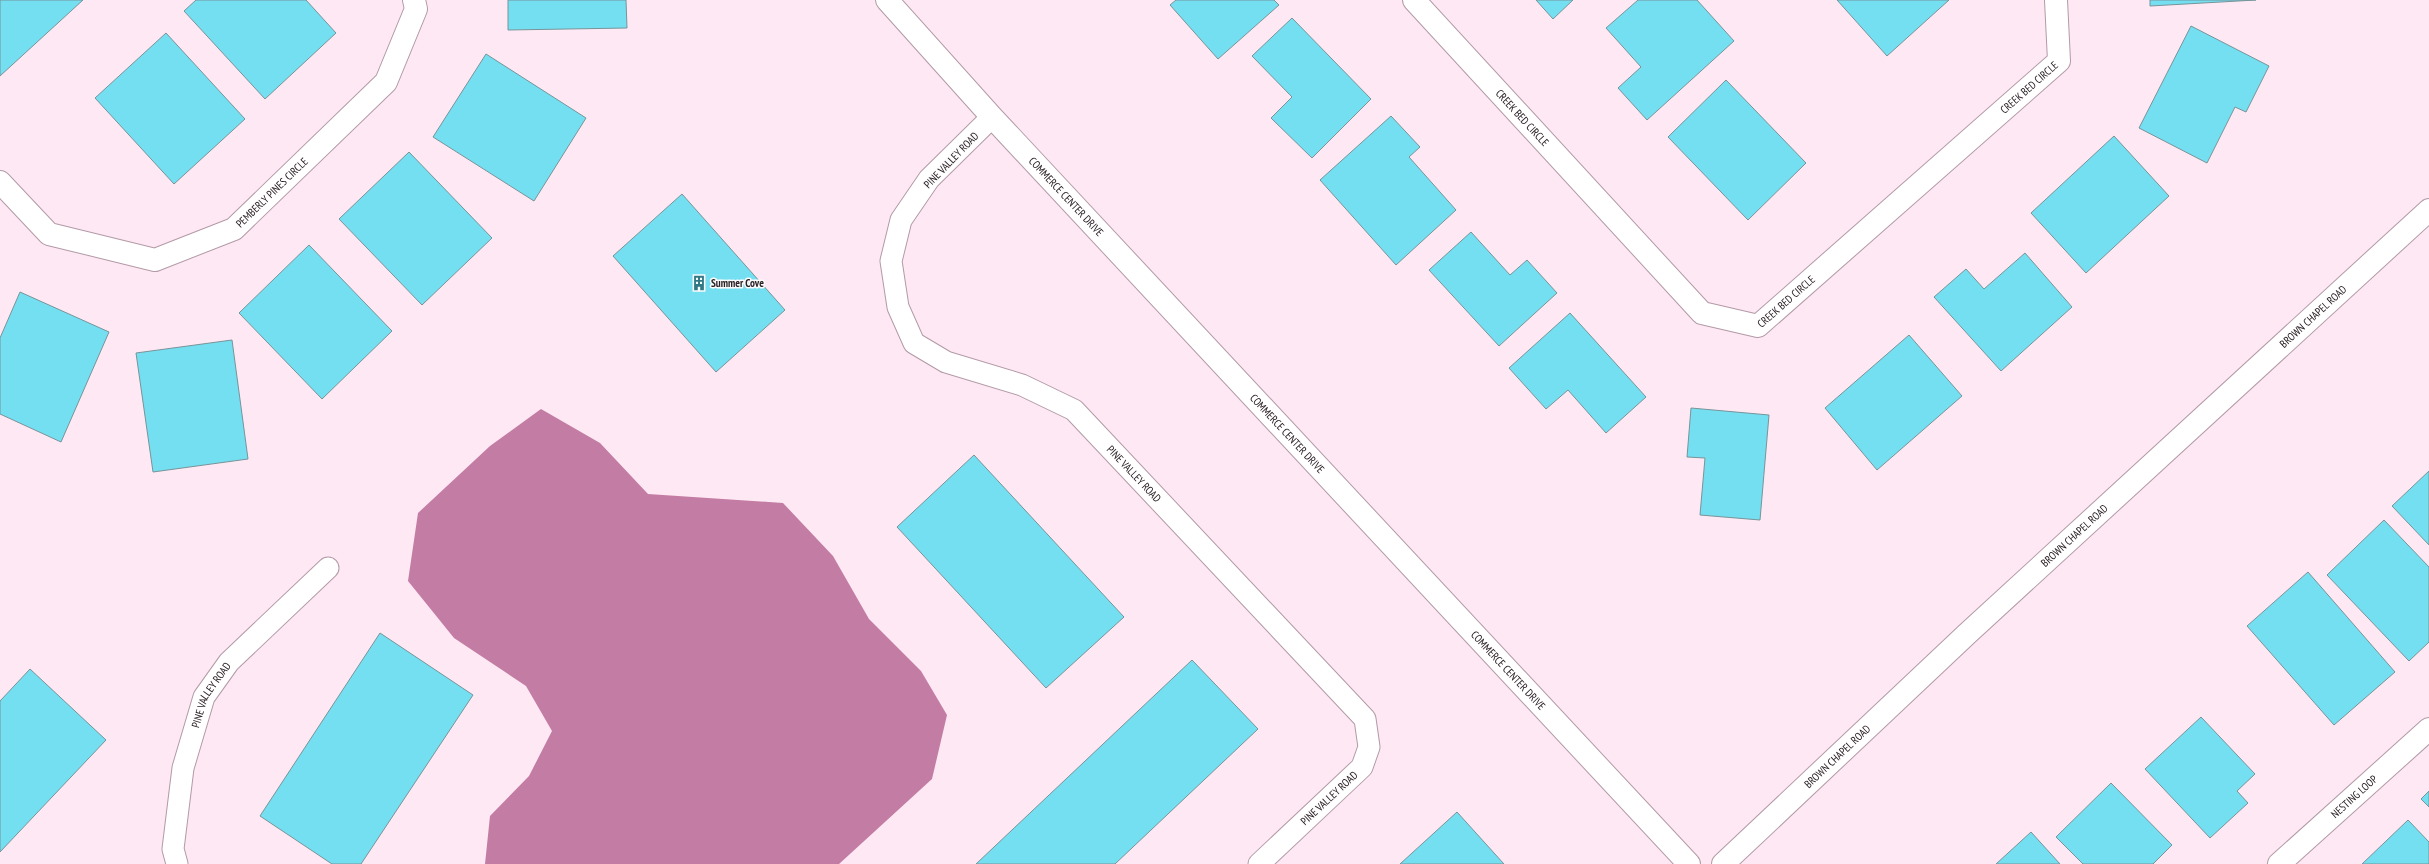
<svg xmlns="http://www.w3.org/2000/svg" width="2429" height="864" font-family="'PT Sans Narrow',sans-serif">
  <rect width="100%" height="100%" fill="#fde8f3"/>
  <!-- water -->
  <path fill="#c37ca3" d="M 541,409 L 600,443 L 648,494 L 783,503 L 833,556 L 869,619 L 921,671 L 947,715 L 932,779 L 839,864 L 485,864 L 490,816 L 529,776 L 552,731 L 526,686 L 454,638 L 408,581 L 418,513 L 490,446 Z"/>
  <!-- building -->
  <path fill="#75dff2" stroke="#779499" d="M 0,0 L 83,0 L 0,76 Z
    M 196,0 L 306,0 L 336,33 L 265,99 L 184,11 Z
    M 508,0 L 626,0 L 627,28 L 508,30 Z
    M 1176,0 L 1274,0 L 1279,5 L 1218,59 L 1170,5 Z
    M 1536,0 L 1573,0 L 1553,19 Z
    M 1638,0 L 1697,0 L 1734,41 L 1647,120 L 1618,88 L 1641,67 L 1606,28 Z
    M 1837,0 L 1949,0 L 1887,56 Z
    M 2150,0 L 2256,0 L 2150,6 Z
    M 1292,18 L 1371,99 L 1312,158 L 1271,118 L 1292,97 L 1252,56 Z
    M 2191,26 L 2269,66 L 2246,112 L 2235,107 L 2207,163 L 2139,128 Z
    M 166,33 L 245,119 L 174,184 L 95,98 Z
    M 486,54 L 586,118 L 534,201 L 433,137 Z
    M 1726,80 L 1806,163 L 1748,220 L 1668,137 Z
    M 1391,116 L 1420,147 L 1409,157 L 1456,210 L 1396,265 L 1320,180 Z
    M 2114,136 L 2169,196 L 2086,273 L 2031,213 Z
    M 409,152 L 492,238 L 422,305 L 339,219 Z
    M 682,194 L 785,310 L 716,372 L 613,256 Z
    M 1471,232 L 1510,275 L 1527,260 L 1557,293 L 1499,346 L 1429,270 Z
    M 309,245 L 392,331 L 322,399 L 239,313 Z
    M 2025,253 L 2072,307 L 2001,371 L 1934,297 L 1966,269 L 1984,289 Z
    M 20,292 L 109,332 L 61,442 L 0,414 L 0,338 Z
    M 1570,313 L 1646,397 L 1606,433 L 1568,390 L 1546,409 L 1509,368 Z
    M 1909,335 L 1962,396 L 1877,470 L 1825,408 Z
    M 232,340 L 248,459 L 153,472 L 136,353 Z
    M 1691,408 L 1769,415 L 1760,520 L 1700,515 L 1705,458 L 1687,457 Z
    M 974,455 L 1124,617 L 1046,688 L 897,527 Z
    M 2429,471 L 2429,545 L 2392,506 Z
    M 2384,520 L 2429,567 L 2429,642 L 2409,661 L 2327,575 Z
    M 2308,572 L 2395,672 L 2334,725 L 2247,626 Z
    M 380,633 L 473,695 L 361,864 L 332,864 L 260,816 Z
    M 1192,660 L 1258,729 L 1115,864 L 976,864 Z
    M 30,669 L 106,740 L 0,852 L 0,701 Z
    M 2201,717 L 2255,774 L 2237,791 L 2248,803 L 2210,838 L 2145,769 Z
    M 2111,783 L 2172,845 L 2153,864 L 2083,864 L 2056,837 Z
    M 2429,791 L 2429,807 L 2421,799 Z
    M 1457,812 L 1504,864 L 1400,864 Z
    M 2408,820 L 2429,842 L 2429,864 L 2362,864 Z
    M 2031,832 L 2060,864 L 1996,864 Z"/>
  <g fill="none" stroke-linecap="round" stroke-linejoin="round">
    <defs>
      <g id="service">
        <path id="s1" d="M 992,117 L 929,179 L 901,220 L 891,261 L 898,307 L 914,343 L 946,362 L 1022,385 L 1074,410 L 1365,719 L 1369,747 L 1362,767 L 1259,864"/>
        <path id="s2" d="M 177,864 L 173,849 L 183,768 L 204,697 L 229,662 L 328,568"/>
      </g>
      <g id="minor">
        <path id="s3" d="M 887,0 L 992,117 L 1689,864"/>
        <path id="s4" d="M 1414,0 L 1702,313 L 1758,326 L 2059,61 L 2056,0"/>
        <path id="s5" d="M 0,182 L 49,234 L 155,260 L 234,229 L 386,82 L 416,9 L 414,0"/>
        <path id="s6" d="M 2279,864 L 2429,729"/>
      </g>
      <g id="tertiary">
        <path id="s7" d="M 1723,864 L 1968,633 L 2429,210"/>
      </g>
    </defs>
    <!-- service casing -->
    <use href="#service" stroke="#b39aa6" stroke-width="23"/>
    <!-- minor casing -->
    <use href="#minor" stroke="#b39aa6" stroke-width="24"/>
    <!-- tertiary casing -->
    <use href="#tertiary" stroke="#b39aa6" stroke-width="24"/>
    <!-- service -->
    <use href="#service" stroke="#fff" stroke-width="21"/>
    <!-- minor -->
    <use href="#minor" stroke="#fff" stroke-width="22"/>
    <!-- tertiary -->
    <use href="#tertiary" stroke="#fff" stroke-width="22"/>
  </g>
  <!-- icons -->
  <defs>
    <symbol id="building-bare" viewBox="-9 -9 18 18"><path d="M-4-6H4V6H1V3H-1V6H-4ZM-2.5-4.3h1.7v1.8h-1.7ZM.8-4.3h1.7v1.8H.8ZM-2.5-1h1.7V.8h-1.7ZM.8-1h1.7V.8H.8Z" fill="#317884" stroke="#fcfcfc" stroke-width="2.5" paint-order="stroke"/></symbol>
  </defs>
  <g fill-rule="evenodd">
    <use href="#building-bare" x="688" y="272" width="22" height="22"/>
  </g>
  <g text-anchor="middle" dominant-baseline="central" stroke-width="3" stroke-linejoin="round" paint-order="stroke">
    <!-- street labels -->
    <g font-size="11" fill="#2a2025" stroke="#fcfcfc">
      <text stroke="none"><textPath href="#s4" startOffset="844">CREEK BED CIRCLE</textPath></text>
      <text stroke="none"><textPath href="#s4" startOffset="160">CREEK BED CIRCLE</textPath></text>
      <text transform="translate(951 160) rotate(-46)">PINE VALLEY ROAD</text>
      <text stroke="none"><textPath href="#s5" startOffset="318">PEMBERLY PINES CIRCLE</textPath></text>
      <text stroke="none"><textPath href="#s3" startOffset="266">COMMERCE CENTER DRIVE</textPath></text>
      <text stroke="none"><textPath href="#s4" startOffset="520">CREEK BED CIRCLE</textPath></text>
      <text stroke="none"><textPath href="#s7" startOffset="805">BROWN CHAPEL ROAD</textPath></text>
      <text stroke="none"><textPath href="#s3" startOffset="590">COMMERCE CENTER DRIVE</textPath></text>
      <text stroke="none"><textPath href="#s1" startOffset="528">PINE VALLEY ROAD</textPath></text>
      <text stroke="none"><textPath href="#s7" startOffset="481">BROWN CHAPEL ROAD</textPath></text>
      <text stroke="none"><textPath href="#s3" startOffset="914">COMMERCE CENTER DRIVE</textPath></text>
      <text stroke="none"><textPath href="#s2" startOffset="176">PINE VALLEY ROAD</textPath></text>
      <text stroke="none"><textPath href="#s7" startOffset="157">BROWN CHAPEL ROAD</textPath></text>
      <text stroke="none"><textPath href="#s6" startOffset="101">NESTING LOOP</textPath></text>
      <text transform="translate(1329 798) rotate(-43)">PINE VALLEY ROAD</text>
    </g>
    <!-- poi labels -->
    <g font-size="11" font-weight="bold" fill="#2a2025" stroke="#fcfcfc" text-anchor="start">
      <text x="711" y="283">Summer Cove</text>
    </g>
  </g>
</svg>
